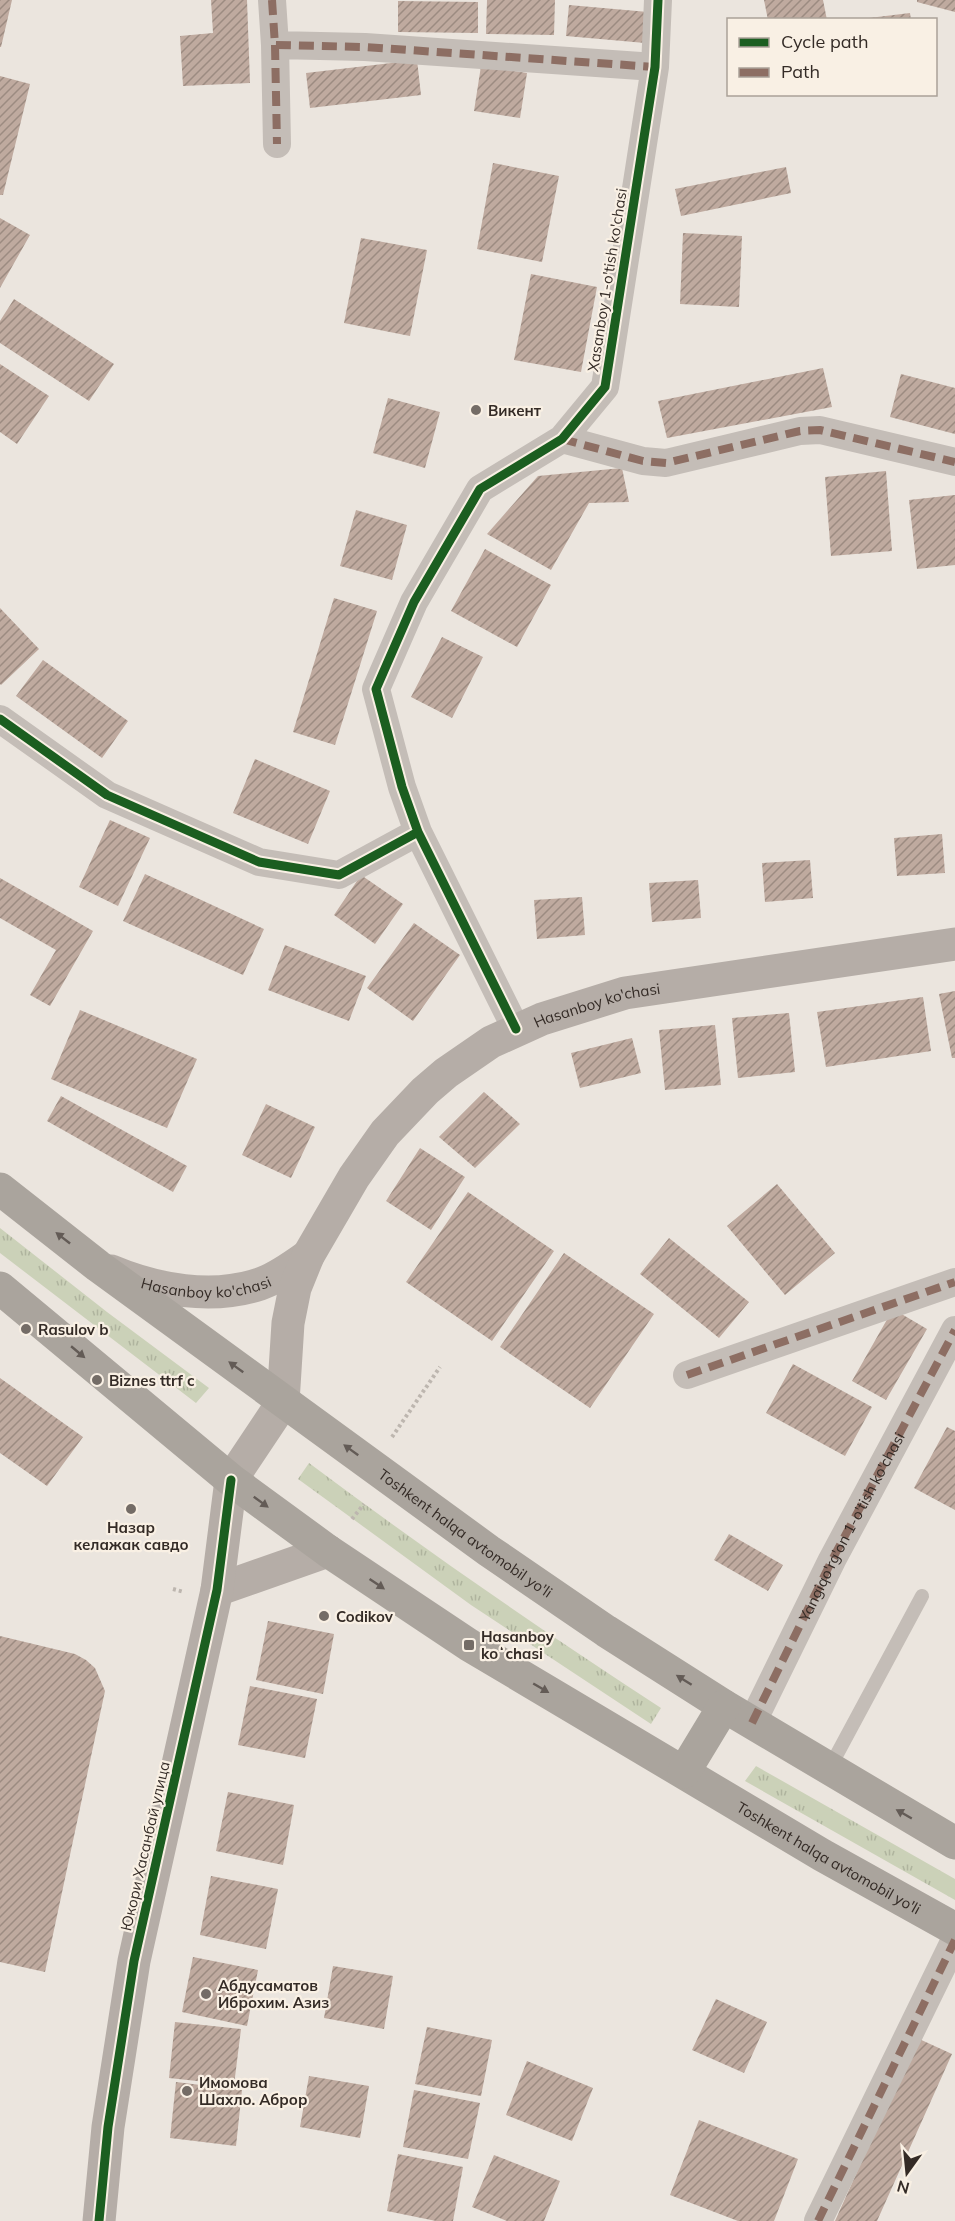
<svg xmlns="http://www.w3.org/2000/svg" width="955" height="2221" font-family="Mulish,sans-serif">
  <defs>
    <pattern id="grass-tufts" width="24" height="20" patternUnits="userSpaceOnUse" patternTransform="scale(1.5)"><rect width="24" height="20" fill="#cbd1b8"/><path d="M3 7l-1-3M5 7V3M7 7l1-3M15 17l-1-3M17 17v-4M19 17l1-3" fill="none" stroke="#afb49e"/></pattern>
    <pattern id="building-hatch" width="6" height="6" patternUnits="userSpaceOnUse" patternTransform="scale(1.5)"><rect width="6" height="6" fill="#bfaa9f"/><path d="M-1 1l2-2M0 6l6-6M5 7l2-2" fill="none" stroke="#9c8b81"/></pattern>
  </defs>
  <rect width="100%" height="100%" fill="#ebe5de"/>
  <!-- grass -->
  <path fill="url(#grass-tufts)" d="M 0,1228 L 107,1312 L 209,1388 L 196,1403 L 0,1253 Z
    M 309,1463 C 424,1549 541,1630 661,1708 L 651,1724 L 471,1605 L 298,1479 Z
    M 756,1766 L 955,1879 L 955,1900 L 745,1781 Z"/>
  <!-- building -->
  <path fill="url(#building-hatch)" d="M 0,0 L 12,0 L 1,47 L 0,47 Z
    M 211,0 L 247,0 L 250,83 L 183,86 L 180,36 L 213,33 Z
    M 487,0 L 555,0 L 554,35 L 486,34 Z
    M 764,0 L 823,0 L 827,20 L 768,20 Z
    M 917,0 L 955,0 L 955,12 L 917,2 Z
    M 398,1 L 478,2 L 478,33 L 398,32 Z
    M 569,5 L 648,12 L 645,43 L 566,36 Z
    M 910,13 L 911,20 L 869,20 L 869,18 Z
    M 417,60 L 421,95 L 310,108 L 306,73 Z
    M 481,66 L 527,73 L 520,118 L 474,111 Z
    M 0,76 L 30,84 L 3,195 L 0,195 Z
    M 493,163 L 559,176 L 542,262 L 477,249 Z
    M 786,167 L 791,193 L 681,216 L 675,189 Z
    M 0,218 L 30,235 L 0,288 Z
    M 683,233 L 742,236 L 739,307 L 680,304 Z
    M 361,238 L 427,250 L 410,336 L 344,323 Z
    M 531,274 L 597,287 L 581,372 L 514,360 Z
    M 14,299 L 114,364 L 89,401 L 0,343 L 0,321 Z
    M 0,364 L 49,396 L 17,444 L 0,432 Z
    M 823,368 L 832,407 L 667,438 L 658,401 Z
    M 901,374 L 955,388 L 955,434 L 890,417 Z
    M 388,398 L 440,412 L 425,468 L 373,453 Z
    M 622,468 L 629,502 L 589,503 L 551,570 L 487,534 L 538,476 Z
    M 886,471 L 892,551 L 831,556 L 825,477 Z
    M 955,495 L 955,565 L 917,569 L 909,500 Z
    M 356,510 L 407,525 L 392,580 L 340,566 Z
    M 485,549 L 551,585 L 517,647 L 451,611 Z
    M 334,598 L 377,611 L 335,745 L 293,732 Z
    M 0,608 L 39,649 L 1,685 L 0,684 Z
    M 442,637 L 483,657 L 452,718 L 411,697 Z
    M 43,660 L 128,721 L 102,758 L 16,696 Z
    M 255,759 L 330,791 L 308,844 L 233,813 Z
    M 110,820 L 150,838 L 118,906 L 79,887 Z
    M 942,834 L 945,873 L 897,876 L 894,838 Z
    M 810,860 L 813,898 L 765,902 L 762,863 Z
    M 145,874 L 264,929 L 243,975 L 123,921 Z
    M 361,875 L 403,904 L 375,944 L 334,915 Z
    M 0,878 L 93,931 L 50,1006 L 30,995 L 56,950 L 0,918 Z
    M 698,880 L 701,918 L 652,922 L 649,883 Z
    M 582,897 L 585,935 L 537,939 L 534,900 Z
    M 414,923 L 460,955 L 413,1021 L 367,988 Z
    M 285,945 L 366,976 L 349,1021 L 268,990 Z
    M 955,991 L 955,1058 L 952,1058 L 939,994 Z
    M 923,997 L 931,1051 L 826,1067 L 817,1012 Z
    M 80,1010 L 197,1059 L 167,1128 L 51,1079 Z
    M 789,1013 L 795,1072 L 738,1078 L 732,1018 Z
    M 715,1025 L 721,1085 L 665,1090 L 659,1030 Z
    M 632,1038 L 641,1073 L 580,1088 L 571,1053 Z
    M 484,1092 L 520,1124 L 475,1168 L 439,1137 Z
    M 61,1096 L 187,1166 L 173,1192 L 47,1121 Z
    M 266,1104 L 315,1127 L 291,1178 L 242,1155 Z
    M 420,1148 L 465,1177 L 431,1230 L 386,1201 Z
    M 777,1184 L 835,1253 L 785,1295 L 727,1226 Z
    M 468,1192 L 554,1251 L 492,1341 L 406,1282 Z
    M 669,1238 L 749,1302 L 719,1338 L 640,1274 Z
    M 564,1253 L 654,1314 L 590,1408 L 500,1347 Z
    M 893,1309 L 927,1329 L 886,1400 L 852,1381 Z
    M 793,1364 L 872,1407 L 845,1456 L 766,1413 Z
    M 0,1378 L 83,1437 L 47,1486 L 0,1453 Z
    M 947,1427 L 955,1431 L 955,1510 L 914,1488 Z
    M 729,1534 L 783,1565 L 768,1591 L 714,1560 Z
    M 268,1621 L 334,1634 L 323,1694 L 256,1680 Z
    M 0,1636 L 75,1654 L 86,1660 L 95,1668 L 105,1691 L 45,1972 L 0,1962 Z
    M 250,1686 L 317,1699 L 305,1758 L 238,1745 Z
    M 228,1792 L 294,1805 L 283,1865 L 216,1851 Z
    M 211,1876 L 278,1889 L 266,1949 L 200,1935 Z
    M 193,1957 L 258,1970 L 247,2026 L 182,2012 Z
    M 333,1966 L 393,1976 L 384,2029 L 324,2018 Z
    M 716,1999 L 767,2022 L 744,2073 L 692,2050 Z
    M 175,2022 L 241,2029 L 234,2085 L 169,2078 Z
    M 427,2027 L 492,2040 L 481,2096 L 415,2084 Z
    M 917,2038 L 952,2054 L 877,2221 L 835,2221 Z
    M 527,2061 L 593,2088 L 572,2141 L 506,2115 Z
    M 309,2076 L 369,2086 L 360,2138 L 300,2127 Z
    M 176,2082 L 242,2090 L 236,2146 L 170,2138 Z
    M 414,2090 L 480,2103 L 468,2159 L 403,2147 Z
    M 699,2120 L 798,2159 L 774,2221 L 738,2221 L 670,2195 Z
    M 398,2154 L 463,2167 L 453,2221 L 436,2221 L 387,2211 Z
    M 494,2155 L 560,2181 L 544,2221 L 507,2221 L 472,2207 Z"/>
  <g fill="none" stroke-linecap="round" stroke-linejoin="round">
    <!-- path -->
    <path stroke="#bdb6af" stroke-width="4" stroke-dasharray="3 3" stroke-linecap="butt" d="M 392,1437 L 440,1367
      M 352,1519 L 364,1504
      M 173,1589 L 184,1592"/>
    <!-- lane -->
    <path stroke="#c4bdb7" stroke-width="14" d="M 829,1769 L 922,1596"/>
    <!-- street -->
    <path stroke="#c4bdb7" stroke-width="28" d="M 272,0 L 275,45 L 365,47 L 655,67
      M 275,45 L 277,144
      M 562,439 L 643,461 L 666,463 L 800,431 L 820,430 L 955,462
      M 0,719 L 107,795 L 259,862 L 339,875 L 418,832
      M 516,1029 L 418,832 L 402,787 L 376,689 L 414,602 L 480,489 L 562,439 L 605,387 L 655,67 L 658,0
      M 687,1375 L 955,1282
      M 752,1723 L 832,1560 L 955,1330
      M 818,2221 L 955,1940"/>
    <!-- secondary -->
    <g stroke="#b5ada7" stroke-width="33">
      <path id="s1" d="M 111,1271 C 156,1290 212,1300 260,1284 C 278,1278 293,1266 308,1256"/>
      <path d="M 217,1590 L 328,1551"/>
      <path id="s2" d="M 99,2221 L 108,2127 L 134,1961 L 217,1590 L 231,1480 L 283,1402 L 288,1323 L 295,1288 L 308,1256 L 354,1177 L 385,1133 L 425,1091 L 446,1073 L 491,1042 L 542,1019 L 625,993 L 955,944"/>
    </g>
    <!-- highway -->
    <g stroke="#aaa49d" stroke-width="33">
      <path id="s3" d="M 0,1189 L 98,1266 L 489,1551 L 606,1631 L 724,1706 L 955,1843"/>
      <path id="s4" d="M 0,1288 L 231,1480 L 328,1551 L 469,1645 L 822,1855 L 955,1929"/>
      <path d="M 684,1772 L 724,1706"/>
    </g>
    <!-- quiet -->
    <g stroke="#8d6e63" stroke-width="8" stroke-dasharray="15 8" stroke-linecap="butt">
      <path d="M 272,0 L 275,45 L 365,47 L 655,67"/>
      <path d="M 275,45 L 277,144"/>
      <path d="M 562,439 L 643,461 L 666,463 L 800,431 L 820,430 L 955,462"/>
      <path d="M 687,1375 L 955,1282"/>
      <path id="s5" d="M 752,1723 L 832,1560 L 955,1330"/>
      <path d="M 818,2221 L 955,1940"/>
    </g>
    <defs>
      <path id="cycleway" d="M 0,719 L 107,795 L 259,862 L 339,875 L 418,832
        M 516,1029 L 418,832 L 402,787 L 376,689 L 414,602 L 480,489 L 562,439 L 605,387 L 655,67 L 658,0
        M 99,2221 L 108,2127 L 134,1961 L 217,1590 L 231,1480"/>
    </defs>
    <!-- cycleway casing -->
    <use href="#cycleway" stroke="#f9f0e4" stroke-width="13"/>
    <!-- cycleway -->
    <use href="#cycleway" stroke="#1b5e20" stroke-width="9"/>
  </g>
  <!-- one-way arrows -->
  <defs><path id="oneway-solid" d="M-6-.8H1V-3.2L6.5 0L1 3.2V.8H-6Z" transform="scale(1.5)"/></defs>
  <g fill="#635b56">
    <use href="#oneway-solid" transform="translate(63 1238) rotate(-142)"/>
    <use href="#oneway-solid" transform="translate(78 1352) rotate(40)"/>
    <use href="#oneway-solid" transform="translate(236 1367) rotate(-144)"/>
    <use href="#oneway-solid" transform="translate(351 1450) rotate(-144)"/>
    <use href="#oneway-solid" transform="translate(261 1502) rotate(36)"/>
    <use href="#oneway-solid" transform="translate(377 1584) rotate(34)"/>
    <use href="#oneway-solid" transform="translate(684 1680) rotate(-148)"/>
    <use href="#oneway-solid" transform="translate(541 1688) rotate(30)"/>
    <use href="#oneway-solid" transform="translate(904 1814) rotate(-150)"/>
  </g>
  <!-- markers -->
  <g fill="#746c66" stroke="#f9f0e4" stroke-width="2">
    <circle cx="476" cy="410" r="6"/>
    <circle cx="26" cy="1329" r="6"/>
    <circle cx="97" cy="1380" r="6"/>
    <circle cx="131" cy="1509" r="6"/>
    <circle cx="324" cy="1616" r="6"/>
    <rect x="463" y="1639" width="12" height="12" rx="3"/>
    <circle cx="206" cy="1994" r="6"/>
    <circle cx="187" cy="2091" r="6"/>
  </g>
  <g text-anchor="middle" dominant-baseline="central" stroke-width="4.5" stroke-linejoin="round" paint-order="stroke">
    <!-- street labels -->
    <g font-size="15" fill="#342b26" stroke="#f9f0e4">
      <text transform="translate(607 280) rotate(-81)">Xasanboy 1-o'tish ko'chasi</text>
      <text stroke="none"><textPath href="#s2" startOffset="1395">Hasanboy ko'chasi</textPath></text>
      <text stroke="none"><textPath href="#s1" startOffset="98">Hasanboy ko'chasi</textPath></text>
      <text stroke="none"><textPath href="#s5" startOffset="220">Yangiqo'rg'on 1-o'tish ko'chasi</textPath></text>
      <text stroke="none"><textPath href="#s3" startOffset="579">Toshkent halqa avtomobil yo'li</textPath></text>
      <text transform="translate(145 1846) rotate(-77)">Юкори Хасанбай улица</text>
      <text stroke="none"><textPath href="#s4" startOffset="1008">Toshkent halqa avtomobil yo'li</textPath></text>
    </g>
    <!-- poi labels -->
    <g font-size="15" font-weight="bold" fill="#342b26" stroke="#f9f0e4" text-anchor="start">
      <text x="488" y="410">Викент</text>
      <text x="38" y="1329">Rasulov b</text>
      <text x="109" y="1380">Biznes ttrf c</text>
      <text x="131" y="1527" text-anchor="middle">Назар<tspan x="131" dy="17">келажак савдо</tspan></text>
      <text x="336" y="1616">Codikov</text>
      <text x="481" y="1636">Hasanboy<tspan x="481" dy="17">koʻchasi</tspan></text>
      <text x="218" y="1985">Абдусаматов<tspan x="218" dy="17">Иброхим. Азиз</tspan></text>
      <text x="199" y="2082">Имомова<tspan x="199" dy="17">Шахло. Аброр</tspan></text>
    </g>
  </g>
  <!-- legend -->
  <rect x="727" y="18" width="210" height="78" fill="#f9f0e4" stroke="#aaa198" stroke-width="1.5"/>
  <rect x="739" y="38" width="30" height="9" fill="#1b5e20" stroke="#aaa198" stroke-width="1.5"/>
  <text x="781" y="48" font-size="18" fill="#342b26">Cycle path</text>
  <rect x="739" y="68" width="30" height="9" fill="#8d6e63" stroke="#aaa198" stroke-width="1.5"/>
  <text x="781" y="78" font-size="18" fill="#342b26">Path</text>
  <!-- north arrow -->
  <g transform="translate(907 2173) rotate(195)" stroke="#f9f0e4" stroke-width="4.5" paint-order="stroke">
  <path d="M0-4.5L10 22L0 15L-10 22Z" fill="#342b26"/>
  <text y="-9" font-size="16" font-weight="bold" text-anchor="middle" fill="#342b26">N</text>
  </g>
</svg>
